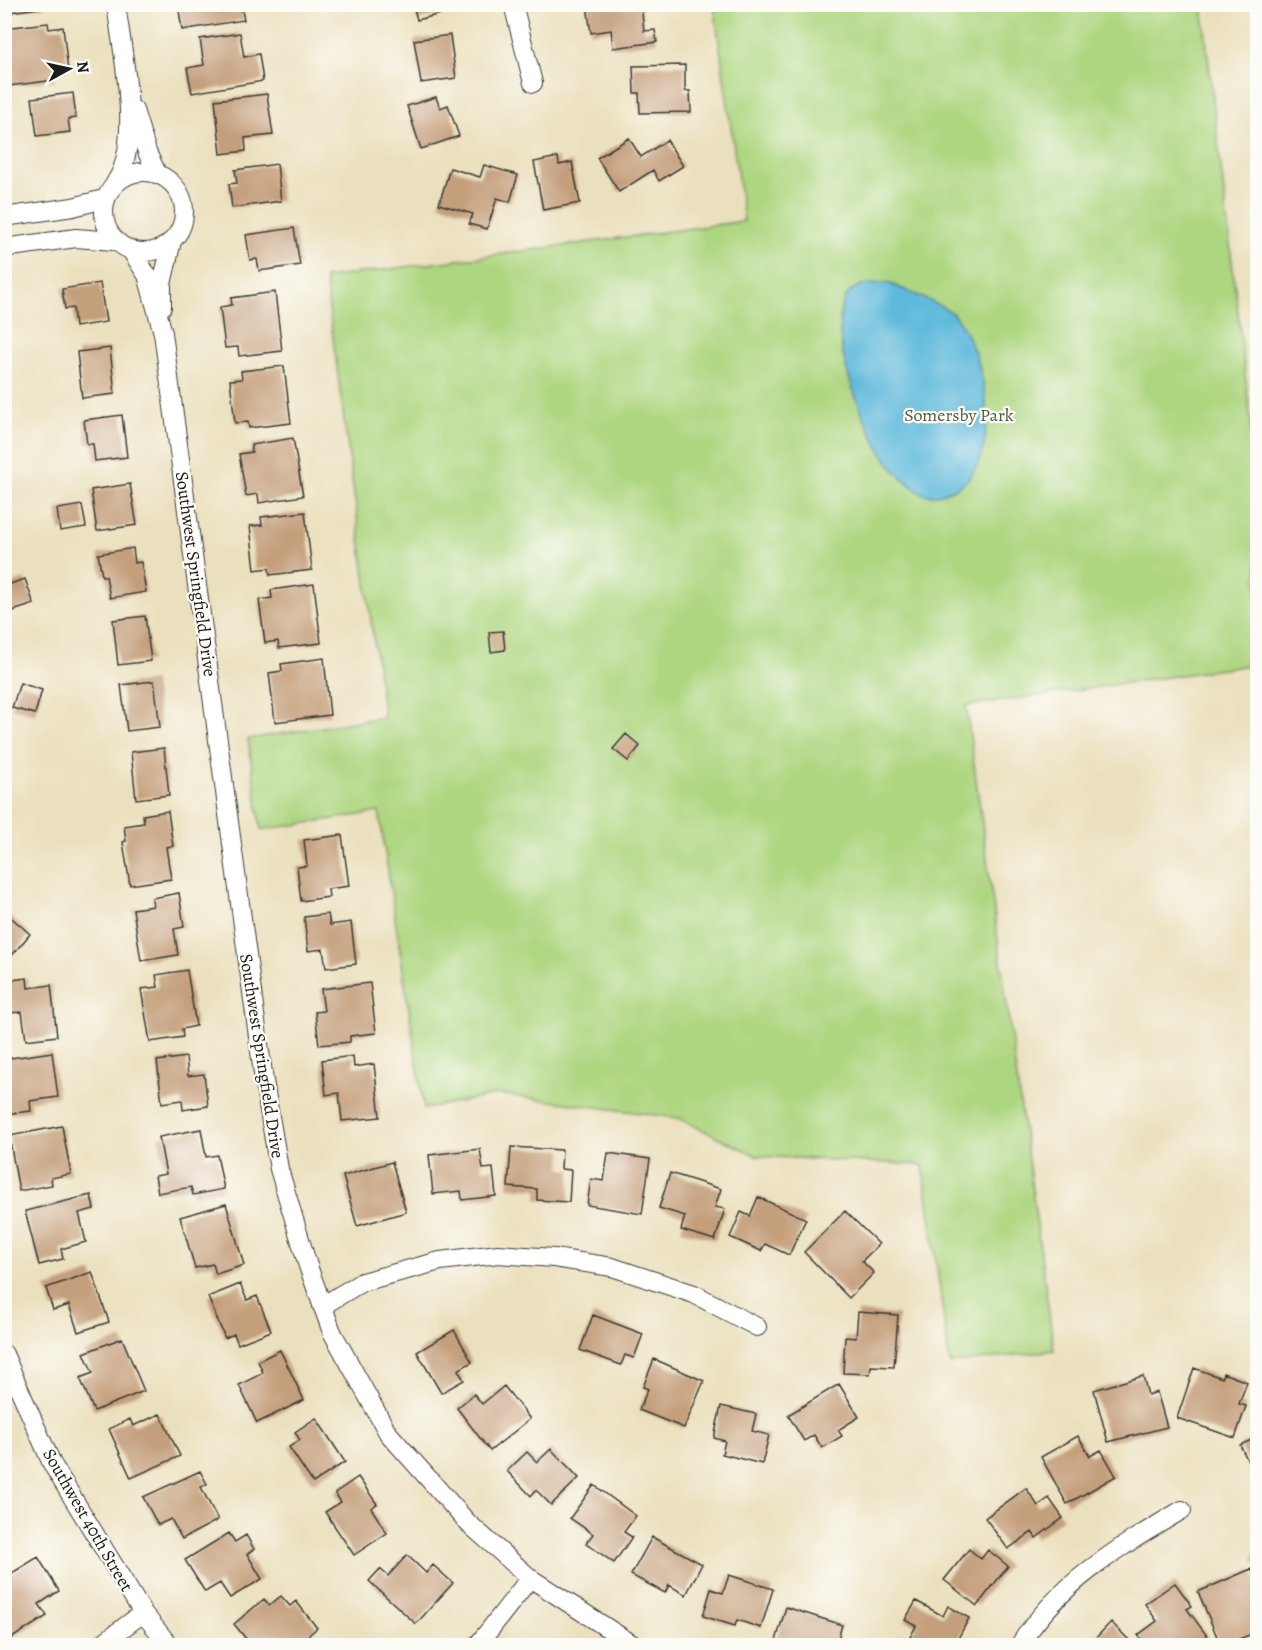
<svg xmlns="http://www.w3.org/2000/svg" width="1262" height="1650" font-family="Alegreya,serif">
  <rect width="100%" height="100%" fill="#fdfcf7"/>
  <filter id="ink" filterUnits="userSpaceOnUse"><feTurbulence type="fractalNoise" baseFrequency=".0167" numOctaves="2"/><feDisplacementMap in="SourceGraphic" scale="12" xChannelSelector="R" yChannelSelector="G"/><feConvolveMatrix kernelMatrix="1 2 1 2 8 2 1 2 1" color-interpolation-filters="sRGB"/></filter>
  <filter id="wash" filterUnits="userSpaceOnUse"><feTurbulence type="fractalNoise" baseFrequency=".008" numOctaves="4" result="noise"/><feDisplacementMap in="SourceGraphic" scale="24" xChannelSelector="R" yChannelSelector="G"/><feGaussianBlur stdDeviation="1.35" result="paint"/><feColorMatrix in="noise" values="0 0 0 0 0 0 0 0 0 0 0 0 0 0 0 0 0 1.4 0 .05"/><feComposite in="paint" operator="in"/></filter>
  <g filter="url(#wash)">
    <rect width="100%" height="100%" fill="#ebe0be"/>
    <!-- green -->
    <path fill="#add680" stroke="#64794e" stroke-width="1.5" d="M 714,5 L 1202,5 L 1257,476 L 1257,664 L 966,706 L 1054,1350 L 950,1364 L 923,1165 L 757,1156 L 678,1118 L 498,1094 L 424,1109 L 379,812 L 261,830 L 248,739 L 384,717 L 325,278 L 744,221 Z"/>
    <!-- water -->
    <path fill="#5eb9dc" stroke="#3d6a7c" stroke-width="1.5" d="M 888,283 C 901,288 945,306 953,314 C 987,351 1008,465 952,490 C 941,495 933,497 922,494 C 909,485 897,474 888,462 C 866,432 820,325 849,293 C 858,282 874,284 888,283 Z"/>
    <g id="blocks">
      <!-- building -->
      <path fill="#c49f7b" d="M 4,4 L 45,4 L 45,7 L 4,13 Z
        M 178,4 L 241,4 L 244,20 L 182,30 Z
        M 413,4 L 459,4 L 460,9 L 417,20 Z
        M 601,4 L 641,4 L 644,31 L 655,30 L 657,42 L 613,48 L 611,30 L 591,33 L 587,6 Z
        M 48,23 L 49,29 L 63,27 L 68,71 L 54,73 L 55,80 L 9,86 L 4,28 Z
        M 240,33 L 244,57 L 259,54 L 263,81 L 192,93 L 187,68 L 204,65 L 200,39 Z
        M 450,35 L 456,78 L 421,83 L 414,40 Z
        M 685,65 L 685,91 L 690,91 L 691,112 L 640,113 L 639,93 L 634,93 L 633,66 Z
        M 73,93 L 76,118 L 68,119 L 70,132 L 37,136 L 32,98 Z
        M 267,94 L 273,135 L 245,138 L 246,151 L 221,154 L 215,100 Z
        M 436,97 L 440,108 L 448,105 L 459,136 L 421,149 L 407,106 Z
        M 629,138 L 641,157 L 667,140 L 683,166 L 659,181 L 653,170 L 619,192 L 597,158 Z
        M 558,157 L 559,165 L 572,162 L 580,203 L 543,210 L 534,162 Z
        M 277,164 L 281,201 L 232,208 L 229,184 L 237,183 L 235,170 Z
        M 484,165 L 518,175 L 510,202 L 497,198 L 487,229 L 469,224 L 473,214 L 439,204 L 450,168 L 480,177 Z
        M 294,228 L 300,265 L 259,271 L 257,259 L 250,260 L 246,235 Z
        M 100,283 L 106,322 L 75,327 L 73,308 L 65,309 L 62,289 Z
        M 275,292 L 282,351 L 239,356 L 238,347 L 225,348 L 220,307 L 232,305 L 231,298 Z
        M 110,348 L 115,394 L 82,398 L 77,352 Z
        M 284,366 L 291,423 L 249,428 L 248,422 L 235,423 L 230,380 L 242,379 L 241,371 Z
        M 122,415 L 127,457 L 95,461 L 93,444 L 87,444 L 84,420 Z
        M 293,438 L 303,496 L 259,503 L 258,494 L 246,496 L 239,454 L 252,452 L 251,445 Z
        M 130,484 L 137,525 L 97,531 L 91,490 Z
        M 82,505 L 86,527 L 60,531 L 57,509 Z
        M 305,512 L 312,570 L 270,575 L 269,568 L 255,570 L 250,526 L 262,525 L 261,517 Z
        M 133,548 L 135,563 L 141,562 L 146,592 L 110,598 L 106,576 L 102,576 L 98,554 Z
        M 25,579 L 34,604 L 10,612 L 4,586 Z
        M 314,584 L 321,643 L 279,648 L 278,641 L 265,643 L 259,600 L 272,598 L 271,590 Z
        M 145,616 L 151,661 L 118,665 L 113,620 Z
        M 503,631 L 505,650 L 491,652 L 489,632 Z
        M 324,658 L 330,715 L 275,722 L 269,673 L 282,671 L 281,664 Z
        M 154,681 L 160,727 L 127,731 L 121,685 Z
        M 20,683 L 42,690 L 35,714 L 12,708 Z
        M 626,734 L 640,746 L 628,761 L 613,749 Z
        M 164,748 L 169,795 L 136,799 L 131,752 Z
        M 168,811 L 173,846 L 166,847 L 171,879 L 130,885 L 123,842 L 126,841 L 124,826 L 144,823 L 143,815 Z
        M 342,835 L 349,886 L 328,889 L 329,897 L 301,901 L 297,867 L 307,866 L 304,840 Z
        M 179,893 L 184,927 L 174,929 L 178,955 L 141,961 L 133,909 L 153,906 L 152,898 Z
        M 5,912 L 30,934 L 9,959 L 5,955 Z
        M 328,914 L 330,925 L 351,922 L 356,964 L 326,968 L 323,949 L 308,951 L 304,917 Z
        M 187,970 L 196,1026 L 182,1029 L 183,1037 L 150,1042 L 141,989 L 158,987 L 156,975 Z
        M 27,978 L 28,988 L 51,985 L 57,1036 L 26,1040 L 22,1012 L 7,1013 L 4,981 Z
        M 370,983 L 376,1033 L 350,1036 L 350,1042 L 319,1045 L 315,1012 L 324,1011 L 321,989 Z
        M 52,1052 L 58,1097 L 30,1101 L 31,1111 L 5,1114 L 4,1059 Z
        M 353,1056 L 354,1067 L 374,1064 L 380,1117 L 342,1121 L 339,1093 L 326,1095 L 322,1060 Z
        M 186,1057 L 188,1076 L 204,1074 L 208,1106 L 183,1110 L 182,1100 L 162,1103 L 157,1061 Z
        M 62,1126 L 71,1174 L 51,1178 L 52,1185 L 19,1191 L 9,1136 Z
        M 201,1129 L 206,1157 L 217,1155 L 224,1189 L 193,1195 L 191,1187 L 158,1193 L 155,1176 L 166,1174 L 159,1137 Z
        M 511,1147 L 562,1150 L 561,1169 L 571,1170 L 569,1202 L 537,1200 L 537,1189 L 508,1187 Z
        M 480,1149 L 483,1169 L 493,1168 L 496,1196 L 462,1200 L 461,1191 L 433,1194 L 429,1155 Z
        M 608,1153 L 650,1159 L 642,1214 L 587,1205 L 591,1179 L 604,1181 Z
        M 392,1162 L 406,1212 L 357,1226 L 343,1176 Z
        M 670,1173 L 721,1189 L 715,1207 L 725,1209 L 715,1240 L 681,1230 L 685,1216 L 659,1208 Z
        M 91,1195 L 94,1209 L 79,1213 L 86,1242 L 61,1249 L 63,1259 L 39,1265 L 25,1211 Z
        M 758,1197 L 806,1219 L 789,1255 L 765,1244 L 761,1251 L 730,1237 L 741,1212 L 750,1216 Z
        M 226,1204 L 244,1265 L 216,1274 L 213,1264 L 195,1268 L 180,1217 Z
        M 845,1211 L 879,1244 L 862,1261 L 874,1273 L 849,1298 L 804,1252 Z
        M 92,1272 L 109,1322 L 78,1332 L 69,1305 L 53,1310 L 46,1288 Z
        M 240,1284 L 247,1300 L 257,1296 L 271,1331 L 238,1344 L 234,1334 L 225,1338 L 208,1297 Z
        M 858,1312 L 898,1315 L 894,1367 L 871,1366 L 870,1374 L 843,1373 L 845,1337 L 856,1338 Z
        M 593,1315 L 643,1334 L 634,1358 L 625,1355 L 621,1365 L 580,1350 Z
        M 454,1330 L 472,1362 L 458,1370 L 464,1380 L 441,1393 L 417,1352 Z
        M 122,1338 L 144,1391 L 94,1411 L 80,1378 L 93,1373 L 84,1353 Z
        M 280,1350 L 304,1400 L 257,1423 L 239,1385 L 263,1373 L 258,1361 Z
        M 654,1359 L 704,1381 L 684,1428 L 639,1410 L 648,1389 L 643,1387 Z
        M 1194,1368 L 1222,1378 L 1223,1373 L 1247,1382 L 1239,1404 L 1246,1406 L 1235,1438 L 1177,1418 Z
        M 1143,1376 L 1148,1395 L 1157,1392 L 1167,1427 L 1108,1442 L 1094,1390 Z
        M 839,1384 L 859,1417 L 838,1430 L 842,1436 L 822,1448 L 814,1435 L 804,1441 L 788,1415 Z
        M 504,1386 L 530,1419 L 490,1451 L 457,1408 L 474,1394 L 482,1404 Z
        M 721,1406 L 756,1414 L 752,1431 L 769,1435 L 762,1464 L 722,1454 L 725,1441 L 714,1438 Z
        M 160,1414 L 180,1456 L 131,1478 L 109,1429 L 130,1419 L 133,1426 Z
        M 316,1418 L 345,1462 L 313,1483 L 289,1447 L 300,1440 L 295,1432 Z
        M 1078,1436 L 1090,1456 L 1101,1450 L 1116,1476 L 1067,1504 L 1041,1457 Z
        M 1258,1437 L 1258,1477 L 1256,1477 L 1240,1445 Z
        M 551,1449 L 579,1478 L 551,1505 L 536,1490 L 531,1496 L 507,1471 L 527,1452 L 537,1462 Z
        M 200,1471 L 207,1484 L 201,1487 L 218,1520 L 182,1539 L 171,1519 L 158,1525 L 143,1497 Z
        M 358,1477 L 377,1504 L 371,1508 L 387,1533 L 354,1555 L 325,1512 L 341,1502 L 335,1493 Z
        M 594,1485 L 636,1516 L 624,1532 L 632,1537 L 614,1563 L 586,1543 L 593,1534 L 570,1518 Z
        M 1026,1488 L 1038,1506 L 1049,1498 L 1063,1518 L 1036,1538 L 1032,1532 L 1008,1549 L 985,1518 Z
        M 229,1533 L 235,1542 L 246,1535 L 254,1549 L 247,1554 L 262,1579 L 230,1598 L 220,1583 L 205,1592 L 185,1560 Z
        M 652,1537 L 702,1564 L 686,1595 L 669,1585 L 665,1593 L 631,1575 Z
        M 1257,1543 L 1258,1543 L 1258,1563 L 1253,1561 Z
        M 969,1549 L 981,1559 L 988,1550 L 1008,1566 L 977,1606 L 944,1580 Z
        M 407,1555 L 426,1573 L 433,1565 L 453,1583 L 416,1624 L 369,1581 L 380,1569 L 388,1576 Z
        M 38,1557 L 59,1591 L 39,1604 L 47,1616 L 12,1638 L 4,1626 L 4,1578 Z
        M 1251,1569 L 1258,1583 L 1255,1602 L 1258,1626 L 1255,1627 L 1257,1632 L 1221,1646 L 1198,1592 Z
        M 729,1575 L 773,1589 L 761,1628 L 737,1620 L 735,1626 L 703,1616 L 711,1589 L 723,1593 Z
        M 1175,1583 L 1192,1606 L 1187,1609 L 1208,1637 L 1196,1646 L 1146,1646 L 1138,1635 L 1157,1621 L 1145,1604 Z
        M 281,1596 L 290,1606 L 296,1601 L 317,1628 L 296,1646 L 252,1646 L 234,1624 L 264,1599 L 269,1605 Z
        M 916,1601 L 943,1616 L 948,1606 L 969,1618 L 954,1646 L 912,1646 L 907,1643 L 916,1626 L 905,1620 Z
        M 786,1607 L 842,1625 L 836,1646 L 775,1644 Z
        M 1111,1622 L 1135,1646 L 1088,1646 Z"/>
    </g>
  </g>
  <g filter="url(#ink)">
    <use href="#blocks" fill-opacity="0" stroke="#3b3934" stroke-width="1.5"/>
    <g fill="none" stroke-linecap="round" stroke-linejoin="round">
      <defs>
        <path id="minor" d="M 513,4 L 533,83
          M 134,110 L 147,152 L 157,173
          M104 212a40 40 0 1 1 80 0a40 40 0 1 1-80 0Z
          M 115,183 C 143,144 122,51 116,4
          M 4,217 L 73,207 L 104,199
          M 4,248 L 76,238 L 114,241
          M 130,249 L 147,275 L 163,333 L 264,1081 L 279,1169 L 308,1266 L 332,1332 L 388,1433 L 467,1522 L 530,1578 L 635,1646
          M 162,307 L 162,284 L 171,245
          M 322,1306 L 362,1282 L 440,1261 L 498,1254 L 554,1258 L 612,1267 L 694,1294 L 757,1327
          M 4,1354 L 52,1464 L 143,1613 L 170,1646
          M 99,1646 L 143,1613
          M 477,1646 L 530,1578
          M 1019,1646 C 1059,1582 1120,1547 1182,1510"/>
      </defs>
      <!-- minor casing -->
      <use href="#minor" stroke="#3b3934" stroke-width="20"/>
      <!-- minor -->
      <use href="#minor" stroke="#fff" stroke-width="18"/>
    </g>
  </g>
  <g text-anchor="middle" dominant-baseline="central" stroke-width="4.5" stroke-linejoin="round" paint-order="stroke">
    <!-- park labels -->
    <g font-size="18" fill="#4f5d3f" stroke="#fdfcf7">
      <text x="959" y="415">Somersby Park</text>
    </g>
    <!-- street labels -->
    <g font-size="18" fill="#1c1c1c" stroke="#fdfcf7">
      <text transform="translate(196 574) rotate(82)">Southwest Springfield Drive</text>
      <text transform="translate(262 1056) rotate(81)">Southwest Springfield Drive</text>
      <text transform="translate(88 1520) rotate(60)">Southwest 40th Street</text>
    </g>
  </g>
  <!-- margin -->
  <rect width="1262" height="1650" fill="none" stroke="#fdfcf7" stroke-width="24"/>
  <!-- north arrow -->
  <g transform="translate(69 69) rotate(82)" stroke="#fdfcf7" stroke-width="4.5" paint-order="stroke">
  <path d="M0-4.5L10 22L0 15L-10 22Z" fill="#1c1c1c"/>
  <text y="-9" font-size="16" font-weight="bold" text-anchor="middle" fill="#1c1c1c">N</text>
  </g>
</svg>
